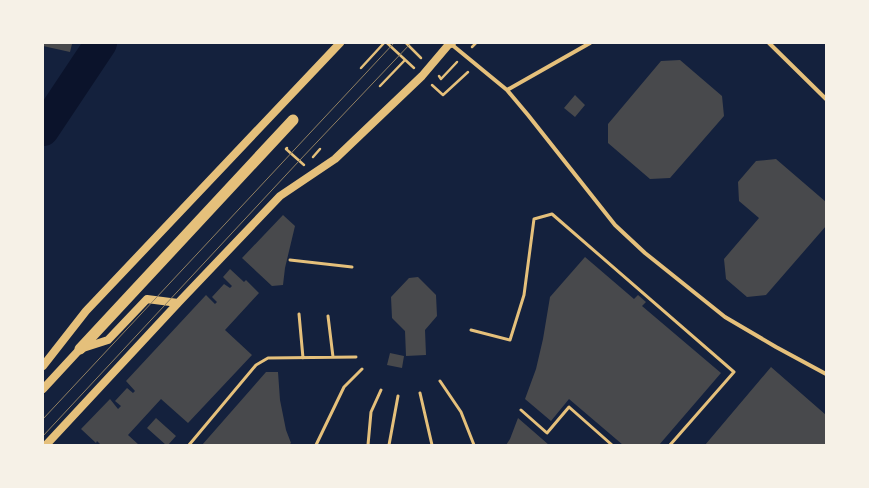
<svg xmlns="http://www.w3.org/2000/svg" width="869" height="488" font-family="'Nunito Sans',sans-serif">
  <rect width="100%" height="100%" fill="#14213d"/>
  <g fill="none" stroke-linecap="round" stroke-linejoin="round">
    <!-- river -->
    <path stroke="#0b132b" stroke-width="32" d="M 43,130 L 101,43"/>
  </g>
  <!-- building -->
  <path fill="#48494c" d="M 43,43 L 66,43 L 72,44 L 70,52 L 43,46 Z
    M 680,60 L 722,96 L 724,116 L 670,178 L 650,179 L 608,143 L 608,124 L 661,61 Z
    M 575,95 L 585,105 L 575,117 L 564,108 Z
    M 776,159 L 826,202 L 826,226 L 766,295 L 747,297 L 726,279 L 724,259 L 759,218 L 739,201 L 738,182 L 756,161 Z
    M 283,215 L 295,226 L 285,268 L 283,285 L 272,286 L 242,258 Z
    M 585,257 L 634,299 L 638,295 L 646,302 L 642,306 L 721,373 L 659,445 L 623,445 L 569,399 L 551,421 L 525,399 L 536,369 L 543,339 L 550,297 Z
    M 230,269 L 244,282 L 246,280 L 259,293 L 225,330 L 252,355 L 188,423 L 161,399 L 128,435 L 139,445 L 101,445 L 97,441 L 96,443 L 81,429 L 110,399 L 118,409 L 121,406 L 115,401 L 127,388 L 133,393 L 135,391 L 126,381 L 206,295 L 215,304 L 217,302 L 212,297 L 224,284 L 230,288 L 232,286 L 223,277 Z
    M 418,277 L 436,295 L 437,316 L 425,330 L 426,355 L 406,356 L 405,331 L 392,318 L 391,297 L 409,278 Z
    M 390,353 L 404,356 L 402,368 L 387,365 Z
    M 771,367 L 826,415 L 826,445 L 705,445 Z
    M 266,372 L 278,372 L 280,400 L 286,430 L 291,443 L 289,445 L 202,445 Z
    M 156,418 L 176,436 L 168,445 L 166,445 L 147,428 Z
    M 518,418 L 549,445 L 506,445 L 510,439 Z"/>
  <g fill="none" stroke-linecap="round" stroke-linejoin="round">
    <!-- path -->
    <path stroke="#e5c07b" stroke-width="2.5" d="M 387,43 L 414,68
      M 406,43 L 421,58
      M 472,47 L 476,43
      M 361,68 L 384,43
      M 439,76 L 441,79 L 457,62
      M 432,85 L 443,95 L 468,72
      M 380,86 L 405,60
      M 287,148 L 286,149 L 304,165
      M 313,157 L 320,149"/>
    <!-- service -->
    <path stroke="#e5c07b" stroke-width="3" d="M 290,260 L 352,267
      M 299,314 L 303,358
      M 328,316 L 333,357
      M 471,330 L 510,340 L 524,295 L 534,219 L 552,214 L 734,372 L 670,445
      M 440,381 L 461,412 L 474,445
      M 420,393 L 432,445
      M 521,410 L 547,433 L 569,407 L 612,445
      M 189,445 L 256,365 L 268,358 L 356,357
      M 316,445 L 344,387 L 362,369
      M 368,445 L 371,412 L 381,390
      M 389,445 L 398,396"/>
    <!-- minor -->
    <path stroke="#e5c07b" stroke-width="4" d="M 769,43 L 826,99
      M 451,44 L 507,90 L 528,115 L 615,225 L 645,253 L 725,317 L 776,347 L 826,374
      M 507,90 L 590,43"/>
    <!-- secondary -->
    <path stroke="#e5c07b" stroke-width="8" d="M 43,366 L 86,311 L 340,43
      M 43,389 L 80,349 L 108,340 L 147,299 L 178,303 L 280,196 L 335,159 L 422,76 L 450,43
      M 46,445 L 178,303"/>
    <!-- primary -->
    <path stroke="#e5c07b" stroke-width="10" d="M 450,43 L 451,43"/>
    <!-- trunk -->
    <path stroke="#e5c07b" stroke-width="11" d="M 80,349 L 293,120"/>
    <!-- tram -->
    <path stroke="#918062" stroke-width="1" d="M 43,419 L 394,43
      M 43,436 L 299,161 L 411,43"/>
  </g>
  <!-- border -->
  <rect width="869" height="488" fill="none" stroke="#f6f1e7" stroke-width="88"/>
</svg>
